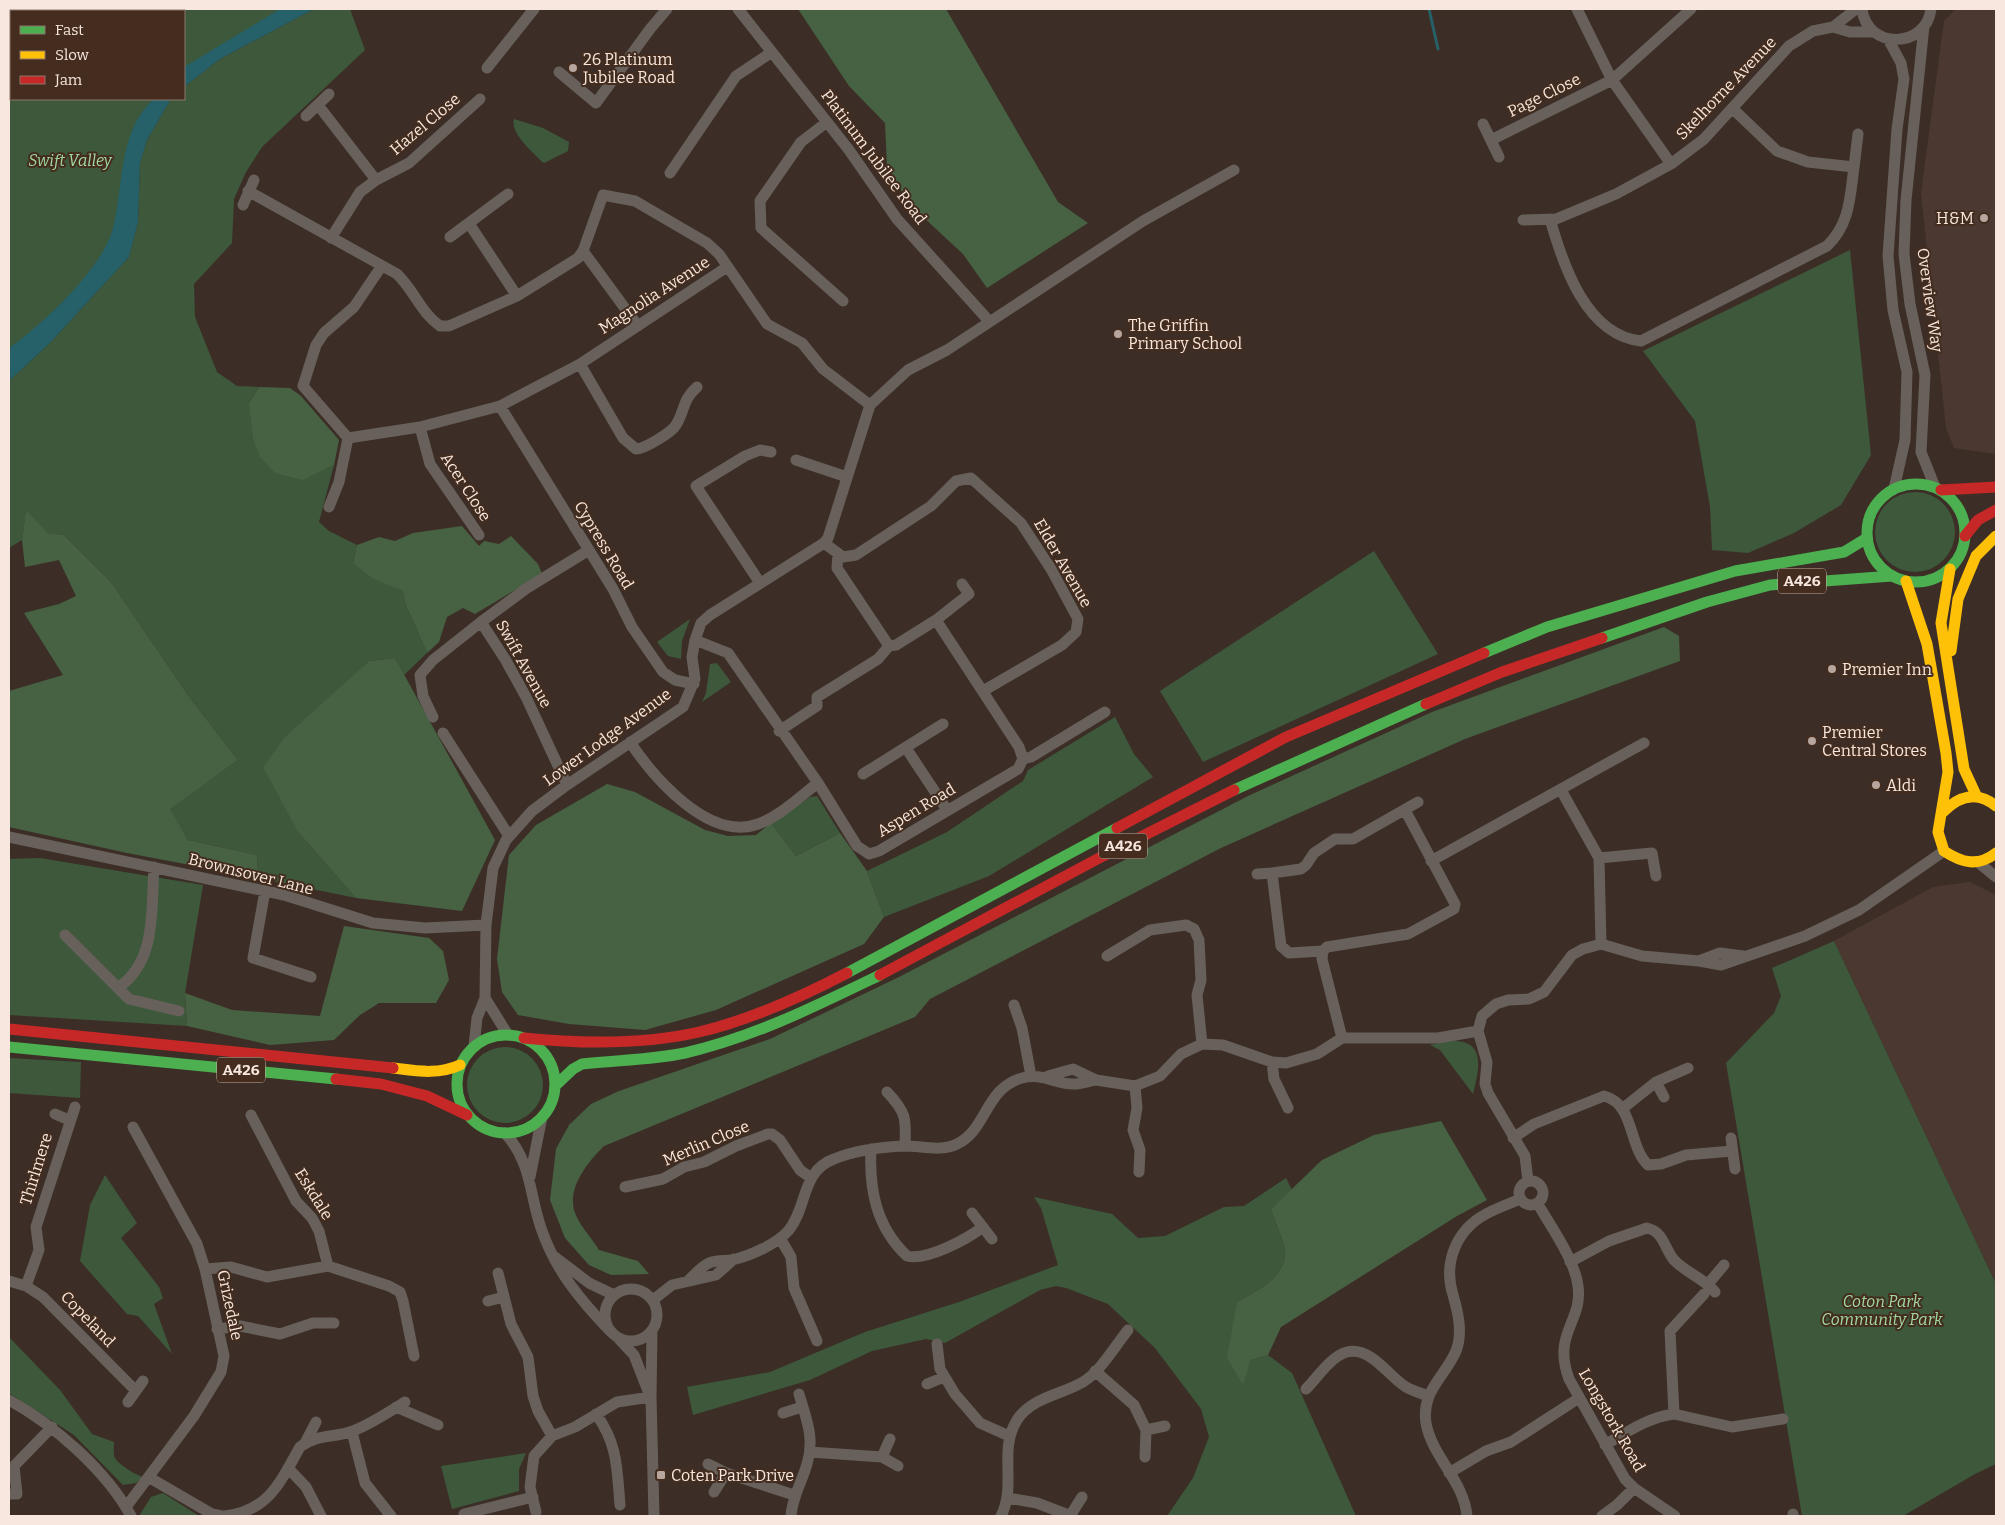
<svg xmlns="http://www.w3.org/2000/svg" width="2005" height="1525" font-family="Bitter,serif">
  <rect width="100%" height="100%" fill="#3c2e26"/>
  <!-- industrial -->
  <path fill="#4a3831" d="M 1956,9 L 1996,9 L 1996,454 L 1954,448 L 1946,428 L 1921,193 L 1944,21 Z
    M 1970,882 L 1996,895 L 1996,1284 L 1834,941 L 1933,887 Z"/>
  <!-- green -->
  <path fill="#3d583a" d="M 9,9 L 295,9 L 184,78 L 184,11 L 11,11 L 11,99 L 162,99 L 152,112 L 117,248 L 9,364 Z
    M 314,9 L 350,9 L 365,50 L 262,147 L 246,172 L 234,199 L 232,243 L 194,284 L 195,317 L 217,372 L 237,386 L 259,387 L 249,403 L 303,479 L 334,465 L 319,522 L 329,531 L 357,545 L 353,563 L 403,591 L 405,603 L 427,653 L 404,675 L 395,658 L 369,661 L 322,705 L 298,832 L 356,898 L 258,878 L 257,855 L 188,840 L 169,809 L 238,760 L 190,698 L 111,582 L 64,535 L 48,533 L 26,511 L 22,540 L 9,548 L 9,381 L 49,344 L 129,257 L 138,222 L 140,163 L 147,140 L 171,99 L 184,99 L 184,87 L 220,59 Z
    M 514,119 L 543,128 L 569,142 L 568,151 L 544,163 L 542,162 C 533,152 510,134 514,119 Z
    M 1850,250 L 1871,455 L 1841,505 L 1794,533 L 1748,553 L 1712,550 L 1710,507 L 1695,421 L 1643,351 Z
    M1875 532a40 40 0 1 1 80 0a40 40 0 1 1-80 0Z
    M 1374,551 L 1438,654 L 1203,762 L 1160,691 Z
    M 690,619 L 682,641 L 681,659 L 668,656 L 657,642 Z
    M 717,663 L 731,682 L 702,702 L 706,693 L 710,664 Z
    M 1115,717 L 1134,754 L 1153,777 L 989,876 L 884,917 L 867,871 L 947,832 L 1023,781 L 1028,770 Z
    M 817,796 L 840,833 L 796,856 L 771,823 L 810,797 Z
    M 40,858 L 203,885 L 185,993 L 187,1026 L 9,1015 L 9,859 Z
    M 1834,941 L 1996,1284 L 1996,1464 L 1975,1474 L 1903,1516 L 1802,1516 L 1726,1063 L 1774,1013 L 1781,996 L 1772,968 Z
    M 1450,1041 C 1487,1039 1479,1069 1473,1094 L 1440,1050 L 1430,1045 Z
    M467 1085a38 38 0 1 1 76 0a38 38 0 1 1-76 0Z
    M 9,1058 L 81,1062 L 80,1098 L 9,1093 Z
    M 105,1175 L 137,1223 L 121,1238 L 159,1287 L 163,1298 L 154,1304 L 172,1354 L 138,1316 L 127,1314 L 80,1261 L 90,1205 Z
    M 1286,1178 L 1292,1190 L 1271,1209 C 1274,1220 1286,1244 1285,1254 C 1284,1279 1256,1291 1237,1302 L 1243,1384 L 1251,1360 L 1268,1355 L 1292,1373 L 1356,1516 L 1167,1516 L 1193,1478 L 1209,1437 L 1201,1409 L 1155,1348 L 1108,1304 L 1066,1288 L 1056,1286 L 1040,1290 L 945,1343 L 926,1339 L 872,1351 L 810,1380 L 693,1415 L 687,1387 L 770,1372 L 865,1332 L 959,1302 L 1058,1265 L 1041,1208 L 1034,1197 L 1112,1214 L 1138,1238 L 1165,1236 L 1224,1207 L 1244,1206 Z
    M 9,1337 L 60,1390 L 92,1434 L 114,1442 C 114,1447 113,1454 115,1458 C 119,1465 137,1476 144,1477 L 136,1483 L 123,1485 L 74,1435 L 9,1393 Z
    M 526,1453 L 519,1469 L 519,1491 L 452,1509 L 441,1466 Z
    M 163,1493 L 199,1516 L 139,1516 L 151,1497 Z"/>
  <!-- forest -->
  <path fill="#466243" d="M 9,9 L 66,9 L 64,11 L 11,11 L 11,76 L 9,79 Z
    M 798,9 L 946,9 L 1058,202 L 1088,223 L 987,288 L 963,254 L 909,204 L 887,166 L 885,123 L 849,86 Z
    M 259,387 L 290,388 L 301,396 L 339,440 L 334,465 L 303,480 L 275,473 L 260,457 L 253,438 L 249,403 Z
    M 26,510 L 48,533 L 64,535 L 111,582 L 190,698 L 238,760 L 170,809 L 188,840 L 257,855 L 258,878 L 127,853 L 9,827 L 9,691 L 63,675 L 24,613 L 59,604 L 76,596 L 59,560 L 25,567 L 22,540 Z
    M 462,526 L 479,546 L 484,541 L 499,544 L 511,536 L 538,564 L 542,574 L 475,614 L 463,608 L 447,617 L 439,642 L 427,653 L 405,603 L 403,591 L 372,578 L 353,563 L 357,545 L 379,537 L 395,541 L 413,533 Z
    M 1664,627 L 1679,636 L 1680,661 L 1465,739 L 1221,848 L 930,999 L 915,1017 L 604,1146 C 588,1162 568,1186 574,1210 C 578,1224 592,1238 599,1250 L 638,1261 L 649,1274 L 611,1275 L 589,1265 L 565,1238 L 550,1200 L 556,1149 L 569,1125 L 591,1104 L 619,1091 L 770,1039 L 899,977 L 1248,796 L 1432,712 Z
    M 395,658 L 495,840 L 462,911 L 356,898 L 298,832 L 263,767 L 285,737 L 369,661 Z
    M 607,784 L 635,792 L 705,830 L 728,836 L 756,835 L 771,823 L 796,856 L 840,833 L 867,871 L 884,917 L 864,944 L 716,1010 L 645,1030 L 569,1024 L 518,1015 L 502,992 L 497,959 L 509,855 L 536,825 Z
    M 344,926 L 429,938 L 443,951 L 449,980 L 436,1003 L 379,1003 L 360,1015 L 334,1040 L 270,1045 L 187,1026 L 185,993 L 232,1010 L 320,1016 Z
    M 1441,1121 L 1487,1200 L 1457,1216 L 1281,1327 L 1268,1355 L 1251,1360 L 1243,1385 L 1227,1358 L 1237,1302 C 1256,1291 1284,1279 1285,1254 C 1286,1244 1274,1220 1271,1209 L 1322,1160 L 1374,1135 Z"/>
  <!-- water -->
  <path fill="#266068" d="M 280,9 L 314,9 L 220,59 L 184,87 L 184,67 Z
    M 153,99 L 171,99 L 147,140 L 140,163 L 138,222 L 129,257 L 49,344 L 9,381 L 9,348 C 42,325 103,268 113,228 C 122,193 119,154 137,120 C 141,113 147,106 153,99 Z"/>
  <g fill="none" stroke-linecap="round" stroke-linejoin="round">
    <!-- stream -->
    <path stroke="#266068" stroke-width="3" d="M 1429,9 L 1438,49"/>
    <!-- street -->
    <path stroke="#68615b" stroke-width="11" d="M 738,9 L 849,150 L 897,219 L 989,321
      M 1577,9 L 1612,80 L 1671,164
      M 1862,9 C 1867,50 1926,49 1931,9
      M 1924,26 L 1906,200 L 1904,254 L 1910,304 L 1925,375 L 1921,452 L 1935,487
      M 1833,27 L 1856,9
      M 1888,39 L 1901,63 L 1904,79 L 1897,129 L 1888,256 L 1893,310 L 1907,372 L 1905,440 L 1894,489
      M 487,68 L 534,9
      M 559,72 L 596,103 L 650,29 L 667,9
      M 318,105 L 376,180
      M 306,116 L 329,94
      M 827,122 L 801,142 L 760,201 L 761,228 L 843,301
      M 1483,124 L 1499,157
      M 1491,140 L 1612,80 L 1691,9
      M 1854,167 L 1858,134
      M 670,173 L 736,76 L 772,52
      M 248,191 L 397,274 C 414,290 421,313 440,326 L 449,326 L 517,296 L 578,258 L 583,251
      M 243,205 L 254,180
      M 1550,219 C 1563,265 1586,335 1641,341 L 1827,246 C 1850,224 1850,197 1854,167 L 1808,162 L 1777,151 L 1733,109
      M 1523,220 L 1556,219 L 1616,194 L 1671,164 L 1704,139 L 1789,46 L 1813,31 L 1833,27 L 1850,32 L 1874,32
      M 470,225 L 517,296
      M 450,237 L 508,194
      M 331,238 L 360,192 L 376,180 L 409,163 L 480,99
      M 638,326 L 583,251 L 603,195 L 635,201 L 707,243 L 719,254 L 767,324 L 802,343 L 823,369 L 870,405
      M 580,364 L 623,438 L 636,449 C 644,449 671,433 676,425 C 685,411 682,400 697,387
      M 500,406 L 613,589 L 632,627 L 663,672 L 675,680 L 694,684
      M 420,427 L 430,464 L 479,535
      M 348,438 L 303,386 L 316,345 L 324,333 L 354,307 L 381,267
      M 796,460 L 847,477
      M 329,507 L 339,482 L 348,438 L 420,427 L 500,406 L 580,364 L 727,267
      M 824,543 L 843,557 L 856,555 L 931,506 L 956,481 L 971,478 L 1021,523 L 1051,569 L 1078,619 L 1076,632 L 1062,645 L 983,691
      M 838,553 L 837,568 L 889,646
      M 760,583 L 696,486 L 745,456 L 760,450 L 771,452
      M 936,620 L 969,594 L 962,584
      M 695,640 L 728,653 L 818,783 L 857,846 L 869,854 L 879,851 L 1018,769 L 1023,759 L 1019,747 L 936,620 L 896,645 L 889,646
      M 433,717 L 423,696 L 420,675 L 433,660 L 481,622
      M 779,731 L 817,706 L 817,697 L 878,659 L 889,646
      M 443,733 L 509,836
      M 630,742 C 654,778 709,842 758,824 C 779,817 799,797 818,783
      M 906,748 L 947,810
      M 1023,759 L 1031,757 L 1105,712
      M 863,774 L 943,724
      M 567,785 L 526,697 L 505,659 L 481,622 L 527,588 L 589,550
      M 1561,790 L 1599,858 L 1601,944
      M 9,837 L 284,895 L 373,923 L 425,928 L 486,925
      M 1599,858 L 1652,853 L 1656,876
      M 1431,861 L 1644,743
      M 1979,863 L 1996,877
      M 1272,873 L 1301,869 L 1306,865 L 1314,853 L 1335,839 L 1353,839 L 1418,802
      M 1257,874 L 1272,873 L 1281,946 L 1289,953 L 1323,951
      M 265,891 L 253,958 L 311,977
      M 65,935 L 129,999 L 179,1011
      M 1107,956 L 1150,930 L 1186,925 L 1194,929 L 1199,940 L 1201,980 L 1197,995 L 1202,1044
      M 1699,961 L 1720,953 L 1743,956
      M 119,987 C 157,961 151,909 154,867
      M 485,998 L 508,1035
      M 1014,1005 L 1022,1028 L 1031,1076
      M 1342,1038 L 1322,959 L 1323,951 L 1327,947 L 1408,934 L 1454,909 L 1455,904 L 1405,810
      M 474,1046 L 477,1018 L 485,998 L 486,925 L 493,868 L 506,840 L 532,811 L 564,787 L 683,707 L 695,679 L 692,657 L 695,640 L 701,623 L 710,615 L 824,543 L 828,538 L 870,405 L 908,370 L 947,350 L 1143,221 L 1234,170
      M 1272,1062 L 1274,1079 L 1288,1108
      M 1048,1076 L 1073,1069 L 1096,1080 L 1135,1086 L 1160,1076 L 1181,1054 L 1202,1044 L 1223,1045 L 1272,1062 L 1286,1063 L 1317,1054 L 1342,1038 L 1438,1038 L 1478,1031
      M 1656,1082 L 1664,1097
      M 1135,1086 L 1137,1108 L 1133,1130 L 1140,1150 L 1139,1172
      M 887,1092 C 907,1113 906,1119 905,1146
      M 1622,1109 L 1656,1082 L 1688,1068
      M 55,1114 L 69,1120
      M 251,1115 L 296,1201 L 312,1218 L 319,1231 L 328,1266
      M 505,1133 C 532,1163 529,1193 541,1228 C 555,1270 581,1301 611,1332
      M 1513,1138 L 1534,1124 L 1604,1096 C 1635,1104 1628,1146 1648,1165 L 1661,1164 L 1686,1155 L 1732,1151
      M 1731,1138 L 1735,1169
      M 871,1149 C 869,1189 876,1227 907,1256 C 927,1261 967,1239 983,1227
      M 530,1177 L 542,1117
      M1519 1193a12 12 0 1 1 24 0a12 12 0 1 1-24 0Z
      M 1528,1181 L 1525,1156 L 1488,1093 L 1485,1084 L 1487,1062 L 1478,1031 L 1482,1016 L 1496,1004 L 1508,1000 L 1529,999 L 1544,992 L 1572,955 L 1583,949 L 1601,944 L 1642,956 L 1699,961 L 1721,965 L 1805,936 L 1859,910 L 1944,851
      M 625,1187 L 663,1179 L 684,1167 L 704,1162 L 736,1146 L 768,1134 L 772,1134 L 780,1140 L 800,1170 L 811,1178
      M 1538,1204 C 1551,1227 1575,1260 1578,1286 C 1583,1322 1552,1333 1569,1379 L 1625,1479 L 1634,1488 L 1675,1516
      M 972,1213 L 992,1239
      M 780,1238 L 791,1257 L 794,1288 L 817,1341
      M 555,1257 L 589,1283 L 614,1295
      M 1570,1262 L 1609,1241 L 1647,1228 C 1664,1232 1664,1248 1674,1260 C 1686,1273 1704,1278 1715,1292
      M 205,1269 L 231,1267 L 267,1277 L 328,1266 L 389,1286 L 400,1292 L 403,1301 L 414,1356
      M 498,1273 L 511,1324 L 528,1357 L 533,1396 L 538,1411 L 552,1436 L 534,1456 L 530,1487 L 536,1512
      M 689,1280 C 695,1274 702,1266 709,1263 C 716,1260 725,1261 732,1260 C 750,1256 777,1244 789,1230 C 808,1206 801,1171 834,1159 C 856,1150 881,1147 905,1146 C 922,1146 941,1152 957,1144 C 987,1130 985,1088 1022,1078 C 1042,1072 1056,1085 1074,1084 C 1081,1084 1089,1081 1096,1080
      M 9,1281 L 26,1286 L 43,1297 L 136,1391
      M 1708,1284 L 1724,1265
      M 26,1286 L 39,1250 L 36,1227 L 75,1107
      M605 1315a26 26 0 1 1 52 0a26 26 0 1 1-52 0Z
      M 653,1300 L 672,1285 L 716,1275 L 734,1259
      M 488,1301 L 504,1297
      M 217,1329 L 240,1326 L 280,1334 L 313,1323 L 334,1323
      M 652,1331 L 651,1397 L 654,1516
      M 619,1339 L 634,1355 L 648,1391
      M 937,1344 L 940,1369 L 955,1394 L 980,1423 L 1009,1436
      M 1095,1371 L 1134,1405 L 1146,1430 L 1145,1457
      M 927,1384 L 944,1377
      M 1306,1389 C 1317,1378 1331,1356 1347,1352 C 1371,1346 1389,1377 1406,1387 C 1413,1391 1421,1393 1428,1396
      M 9,1400 C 54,1425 106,1470 131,1516
      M 128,1402 L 143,1381
      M 396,1407 L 438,1425
      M 783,1413 L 802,1407
      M 596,1414 C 618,1444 617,1470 620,1505
      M 1674,1414 L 1670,1331 L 1704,1294
      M 1146,1430 L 1165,1426
      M 352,1432 L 365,1483 L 391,1516
      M 552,1436 L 575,1427 L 617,1402 L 651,1397
      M 890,1439 L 882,1457 L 898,1466
      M 305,1443 L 316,1422
      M 1605,1445 C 1627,1432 1649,1417 1674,1414 L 1732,1427 L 1783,1419
      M 810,1452 L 882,1457
      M 708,1464 L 726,1473 L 794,1495
      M 288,1468 L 306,1487 L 321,1516
      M 1449,1473 L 1486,1451 L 1511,1442 L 1579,1398
      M 150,1478 L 212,1514 L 222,1516
      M 714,1492 L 726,1473
      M 9,1494 L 17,1494 L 14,1466 L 52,1427
      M 1008,1498 L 1037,1503 L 1071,1516
      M 126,1507 L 194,1416 L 221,1372 L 224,1356 L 205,1269 L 197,1244 L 133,1127
      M 464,1514 L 533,1497
      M 1793,1514 L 1793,1516
      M 225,1516 C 269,1511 280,1482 300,1447 C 317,1434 334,1438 353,1431 C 371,1424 389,1412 405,1402
      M 791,1516 C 792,1497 802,1482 807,1464 C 815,1438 806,1418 799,1394
      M 1001,1516 C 1017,1485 998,1450 1017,1420 C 1032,1397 1061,1395 1083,1382 C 1101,1371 1115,1346 1128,1330
      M 1070,1516 L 1082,1497
      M 1467,1516 C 1464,1481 1432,1457 1426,1423 C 1421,1391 1445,1377 1456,1351 C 1463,1333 1458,1312 1453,1295 C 1443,1263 1456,1230 1486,1214 C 1497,1208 1509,1204 1520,1199
      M 1602,1516 L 1617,1505 L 1634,1488"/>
    <!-- fast -->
    <path stroke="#4caf50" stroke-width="11" d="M1867 533a49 49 0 1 1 98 0a49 49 0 1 1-98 0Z
      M 1602,638 L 1707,602 L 1770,585 L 1892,576
      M 1484,653 L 1547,627 L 1735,571 L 1844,552 L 1867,538
      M 1234,790 L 1426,704
      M 847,973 L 1117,828
      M457 1084a49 49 0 1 1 98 0a49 49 0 1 1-98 0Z
      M 9,1047 L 336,1079
      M 555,1086 L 573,1069 L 582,1064 C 616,1060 652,1060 685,1053 C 754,1037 816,1006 880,975"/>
    <!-- slow -->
    <path stroke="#ffc107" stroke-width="11" d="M 1950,569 L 1941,623 L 1964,769 L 1976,795
      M 1906,581 L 1927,644 L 1946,753 L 1948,772 L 1938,832 L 1944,851 C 1962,863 1978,867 1996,853
      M 1951,651 L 1958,599 L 1976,556 L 1996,536
      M 1942,813 C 1958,796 1977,790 1996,806
      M 393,1068 C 417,1071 438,1075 460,1065"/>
    <!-- jam -->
    <path stroke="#c62828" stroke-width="11" d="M 1941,490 L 1996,487
      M 1965,536 L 1978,520 L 1996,510
      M 1426,704 L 1502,672 L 1602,638
      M 1117,828 L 1286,737 L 1484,653
      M 880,975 L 1103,856 L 1234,790
      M 9,1029 L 393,1068
      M 524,1038 C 582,1044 642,1045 699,1032 C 750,1020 801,997 847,973
      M 336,1079 L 381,1084 L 427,1096 L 467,1115"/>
  </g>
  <!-- markers -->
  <g fill="#b6a69e" stroke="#442c1e" stroke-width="2">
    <circle cx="573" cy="68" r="5"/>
    <circle cx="1984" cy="218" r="5"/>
    <circle cx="1118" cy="334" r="5"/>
    <circle cx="1832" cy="669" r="5"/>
    <circle cx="1812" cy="741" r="5"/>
    <circle cx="1876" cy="785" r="5"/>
    <rect x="656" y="1470" width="10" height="10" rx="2.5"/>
  </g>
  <g text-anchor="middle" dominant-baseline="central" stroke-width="4" stroke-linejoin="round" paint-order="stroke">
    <!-- shield labels -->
    <g fill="#442c1e" stroke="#c1afa4" stroke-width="1">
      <rect x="1778" y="568.5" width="48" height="25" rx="4"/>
      <rect x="1099" y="833.5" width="48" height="25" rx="4"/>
      <rect x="217" y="1057.5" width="48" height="25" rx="4"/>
    </g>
    <g font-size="15" font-weight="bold" fill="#f7e7de">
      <text x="1802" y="581">A426</text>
      <text x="1123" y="846">A426</text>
      <text x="241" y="1070">A426</text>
    </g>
    <!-- poi labels -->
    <g font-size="16" fill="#f7e7de" stroke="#442c1e" text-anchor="start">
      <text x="583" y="59">26 Platinum<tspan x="583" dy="18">Jubilee Road</tspan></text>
      <text x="1974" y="218" text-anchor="end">H&amp;M</text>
      <text x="1128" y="325">The Griffin<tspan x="1128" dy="18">Primary School</tspan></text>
      <text x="1842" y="669">Premier Inn</text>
      <text x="1822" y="732">Premier<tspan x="1822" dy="18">Central Stores</tspan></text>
      <text x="1886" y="785">Aldi</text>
      <text x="671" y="1475">Coten Park Drive</text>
    </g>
    <!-- street labels -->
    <g font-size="16" fill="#f7e7de" stroke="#442c1e">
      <text transform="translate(1726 88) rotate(-46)">Skelhorne Avenue</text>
      <text transform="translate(1544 95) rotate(-26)">Page Close</text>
      <text transform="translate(425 124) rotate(-40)">Hazel Close</text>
      <text transform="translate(874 157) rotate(53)">Platinum Jubilee Road</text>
      <text transform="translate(654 295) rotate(-33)">Magnolia Avenue</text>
      <text transform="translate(1930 300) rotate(82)">Overview Way</text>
      <text transform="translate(466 487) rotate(57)">Acer Close</text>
      <text transform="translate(604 545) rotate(59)">Cypress Road</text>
      <text transform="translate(1063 563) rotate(60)">Elder Avenue</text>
      <text transform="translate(524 664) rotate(61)">Swift Avenue</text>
      <text transform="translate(607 737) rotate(-36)">Lower Lodge Avenue</text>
      <text transform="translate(916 810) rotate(-31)">Aspen Road</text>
      <text transform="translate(251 874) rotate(14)">Brownsover Lane</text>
      <text transform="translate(706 1143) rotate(-23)">Merlin Close</text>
      <text transform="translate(36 1169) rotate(-73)">Thirlmere</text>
      <text transform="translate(314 1194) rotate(58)">Eskdale</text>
      <text transform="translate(230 1305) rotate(78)">Grizedale</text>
      <text transform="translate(88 1319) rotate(46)">Copeland</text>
      <text transform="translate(1612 1420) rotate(60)">Longstork Road</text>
    </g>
    <!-- park labels -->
    <g font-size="16" font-style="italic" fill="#a1d9a1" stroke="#442c1e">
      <text x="70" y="160">Swift Valley</text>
      <text x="1882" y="1301">Coton Park<tspan x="1882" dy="18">Community Park</tspan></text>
    </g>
  </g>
  <!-- border -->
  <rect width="2005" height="1525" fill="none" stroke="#f7e7de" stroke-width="20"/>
  <!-- legend -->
  <rect x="10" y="10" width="175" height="90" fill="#442c1e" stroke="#8c776b"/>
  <rect x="20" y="26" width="25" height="8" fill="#4caf50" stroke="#8c776b"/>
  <text x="55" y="35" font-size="15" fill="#f7e7de">Fast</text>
  <rect x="20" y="51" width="25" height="8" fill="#ffc107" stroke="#8c776b"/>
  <text x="55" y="60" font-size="15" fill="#f7e7de">Slow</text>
  <rect x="20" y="76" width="25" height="8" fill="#c62828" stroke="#8c776b"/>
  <text x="55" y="85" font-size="15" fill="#f7e7de">Jam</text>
</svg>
